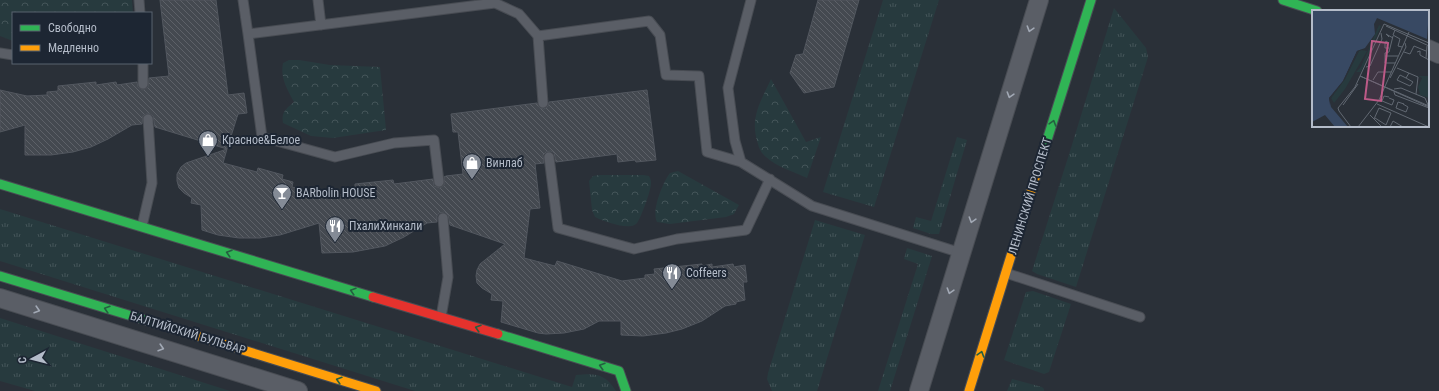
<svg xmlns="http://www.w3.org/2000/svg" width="1439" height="391" font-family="'Roboto Condensed',sans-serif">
  <defs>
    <pattern id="grass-tufts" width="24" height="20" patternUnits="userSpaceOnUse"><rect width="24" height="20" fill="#273a3e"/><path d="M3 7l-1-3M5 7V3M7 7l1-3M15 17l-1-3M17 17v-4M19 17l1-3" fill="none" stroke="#445559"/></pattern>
    <pattern id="forest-crowns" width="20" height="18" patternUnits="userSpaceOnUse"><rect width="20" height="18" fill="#273a3e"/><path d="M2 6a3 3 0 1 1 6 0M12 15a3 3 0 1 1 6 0" fill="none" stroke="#445559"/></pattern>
    <pattern id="building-back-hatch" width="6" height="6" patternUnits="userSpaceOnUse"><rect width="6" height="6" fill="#444950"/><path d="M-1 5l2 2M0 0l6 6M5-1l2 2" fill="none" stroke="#5d6168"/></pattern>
  </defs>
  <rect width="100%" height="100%" fill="#2a3038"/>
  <!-- grass -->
  <path fill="url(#grass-tufts)" d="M 883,0 L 939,0 L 874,207 L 823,192 Z
    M 1114,8 L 1146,48 L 1148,57 L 1076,287 L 1037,274 L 1032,271 L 1071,148 Z
    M 957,137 L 967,140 L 939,234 L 931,234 L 913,228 L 916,217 L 931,221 Z
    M 0,209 L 572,387 L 576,375 C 595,373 605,373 616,391 L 415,391 L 0,261 Z
    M 815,220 L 865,235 L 817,391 L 772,391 L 767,379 L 768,373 Z
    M 907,248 L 932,256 L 890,391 L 878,391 L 918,264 L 904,259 Z
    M 1033,291 L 1071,304 L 1049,372 L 1044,374 L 1004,360 L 1026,292 Z
    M 0,318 L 230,391 L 35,391 L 0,381 Z
    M 1012,379 L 1042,387 L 1044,389 L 1044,391 L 1007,391 Z"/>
  <!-- forest -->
  <path fill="url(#forest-crowns)" d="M 0,0 L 132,0 L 133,13 L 13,13 L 13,41 L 0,36 Z
    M 289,60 L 299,60 L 330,65 L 380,67 L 386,130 L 333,138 L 311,136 L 283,123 C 281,112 286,109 294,102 C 287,89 280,78 283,63 Z
    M 771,79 L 806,142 L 821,137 L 807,178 C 794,172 777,167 766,157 C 761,153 759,148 758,144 C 749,118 761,101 771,79 Z
    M 678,171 L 739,205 L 734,214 L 726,217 L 670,224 L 657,222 C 651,211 663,182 670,173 Z
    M 599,175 L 643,175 L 649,176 C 650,178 651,180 651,182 C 652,188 641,218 637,223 C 636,224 633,226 631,226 C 623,228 603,221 595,217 L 592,210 L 589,181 L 593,176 Z"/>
  <!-- building -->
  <path fill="url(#building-back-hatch)" stroke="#52575f" d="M 160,0 L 216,0 L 228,95 L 244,93 L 247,113 L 238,114 L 227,149 L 155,127 L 153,116 L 148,113 L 143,116 L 142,124 L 132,125 L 108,139 L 91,147 L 73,152 L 51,155 L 25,155 L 25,125 L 0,132 L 0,90 L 27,96 L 47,95 L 47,92 L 58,91 L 58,86 L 96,82 L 96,85 L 116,82 L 117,85 L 137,82 L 138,87 L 143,90 L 148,87 L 149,78 L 169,76 Z
    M 818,0 L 859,0 L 834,87 L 804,93 L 790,73 L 796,55 L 803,54 Z
    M 647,90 L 656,160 L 636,162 L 635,160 L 618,162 L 617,154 L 556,162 L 554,153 L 551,151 L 546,152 L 543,155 L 544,163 L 535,164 L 540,208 L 530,209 L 524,258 L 555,266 L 557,261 L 622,281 L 645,278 L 645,275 L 655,274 L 654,269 L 702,264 L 702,266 L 712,264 L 712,267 L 733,264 L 734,267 L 745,265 L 747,282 L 743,282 L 745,300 L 736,302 L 736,304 L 725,306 L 702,321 L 682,329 L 666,333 L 643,336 L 621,335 L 621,321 L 599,321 L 584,329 L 564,333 L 546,334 L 538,333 L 501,322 L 503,301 L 491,300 L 492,294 L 482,288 L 477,283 L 476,276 L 477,270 L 480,264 L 505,244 L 450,225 L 448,215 L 445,212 L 439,213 L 437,216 L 437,222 L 427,223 L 404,237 L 385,246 L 353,252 L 322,253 L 319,223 L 280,235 L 260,238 L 239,238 L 218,235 L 202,230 L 201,205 L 191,203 L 192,198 L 184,193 L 179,188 L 177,181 L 177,174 L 181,167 L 186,163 L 227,149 L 223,163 L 257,172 L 258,168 L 283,175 L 282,179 L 293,182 L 292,187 L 325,196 L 346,194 L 345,192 L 355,191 L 355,184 L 393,180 L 394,184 L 433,179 L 434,186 L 440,188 L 444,185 L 444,177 L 446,176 L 463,174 L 458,132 L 453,132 L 451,114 L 537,103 L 540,108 L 544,109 L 548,106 L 549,102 Z"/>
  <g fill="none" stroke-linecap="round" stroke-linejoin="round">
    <defs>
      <path id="lane" d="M 139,0 L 140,13
        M 243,0 L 248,34 L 495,3 L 494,0
        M 318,0 L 321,25
        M 751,0 L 728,88 L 735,141 L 741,162 L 812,206 L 961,253
        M 495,3 L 519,14 L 538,36 L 649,21 L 660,35 L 666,75 L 699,76 L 707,152 L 741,162
        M 248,34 L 262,137 L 335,157 L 394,143 L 434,140 L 439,182
        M 538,36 L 543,103
        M 0,53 L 13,55
        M 143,84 L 143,63
        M 549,157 L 558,228 L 634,249 L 677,239 L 746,230 L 770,179
        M 142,226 L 152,183 L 148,119
        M 1006,273 L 1140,317
        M 441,317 L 448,277 L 443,218"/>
      <path id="street" d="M 1428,49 L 1439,54
        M 0,298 L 298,391
        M 919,391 L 1039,0"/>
      <path id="fast" d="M 1283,0 L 1317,11
        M 1037,172 L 1091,0
        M 0,184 L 373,297
        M 0,276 L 191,334
        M 498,334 L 619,371 L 626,391"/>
      <path id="slow" d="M 191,334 L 376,391
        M 969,391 L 1037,172"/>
      <path id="jam" d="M 373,297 L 498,334"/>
    </defs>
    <!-- lane casing -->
    <use href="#lane" stroke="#484c53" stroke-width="11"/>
    <!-- street casing -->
    <use href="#street" stroke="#484c53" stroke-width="20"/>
    <!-- fast casing -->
    <use href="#fast" stroke="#484c53" stroke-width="11"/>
    <!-- slow casing -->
    <use href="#slow" stroke="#484c53" stroke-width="11"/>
    <!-- jam casing -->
    <use href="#jam" stroke="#484c53" stroke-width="11"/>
    <!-- lane -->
    <use href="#lane" stroke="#5a5e66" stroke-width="9"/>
    <!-- street -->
    <use href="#street" stroke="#5a5e66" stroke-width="18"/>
    <!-- fast -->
    <use href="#fast" stroke="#30b455" stroke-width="9"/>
    <!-- slow -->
    <use href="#slow" stroke="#ff9f0a" stroke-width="9"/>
    <!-- jam -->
    <use href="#jam" stroke="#e5322d" stroke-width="9"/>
  </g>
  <!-- one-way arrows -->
  <defs><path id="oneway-chevron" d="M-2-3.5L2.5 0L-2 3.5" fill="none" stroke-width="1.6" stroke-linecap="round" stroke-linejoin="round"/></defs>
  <g stroke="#a2a9b5">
    <use href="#oneway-chevron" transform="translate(1030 29) rotate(107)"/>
    <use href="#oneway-chevron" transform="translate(1010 95) rotate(107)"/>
    <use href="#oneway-chevron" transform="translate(972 220) rotate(107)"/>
    <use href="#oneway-chevron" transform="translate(950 291) rotate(107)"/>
    <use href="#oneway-chevron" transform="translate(37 310) rotate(17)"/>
    <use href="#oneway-chevron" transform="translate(161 348) rotate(17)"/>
  </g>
  <g stroke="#255f41">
    <use href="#oneway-chevron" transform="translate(1053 123) rotate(-73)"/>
    <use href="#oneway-chevron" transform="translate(229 253) rotate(-163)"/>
    <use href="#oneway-chevron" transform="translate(353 291) rotate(-163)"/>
    <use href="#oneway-chevron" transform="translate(107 309) rotate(-163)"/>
    <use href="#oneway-chevron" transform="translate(478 328) rotate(-163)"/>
    <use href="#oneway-chevron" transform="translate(981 354) rotate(-73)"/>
    <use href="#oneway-chevron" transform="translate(602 366) rotate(-163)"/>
    <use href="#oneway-chevron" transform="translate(339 380) rotate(-163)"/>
  </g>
  <!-- icons -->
  <defs>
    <symbol id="shop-pin" viewBox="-11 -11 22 30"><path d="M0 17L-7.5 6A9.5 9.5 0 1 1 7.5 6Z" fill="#848b96" stroke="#1d2633"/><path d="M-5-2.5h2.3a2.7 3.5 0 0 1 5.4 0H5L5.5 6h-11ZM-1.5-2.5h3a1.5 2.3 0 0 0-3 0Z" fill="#fff"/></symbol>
    <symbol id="bar-pin" viewBox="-11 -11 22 30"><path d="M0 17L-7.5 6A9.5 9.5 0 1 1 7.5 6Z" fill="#848b96" stroke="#1d2633"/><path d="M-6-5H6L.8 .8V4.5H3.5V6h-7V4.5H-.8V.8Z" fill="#fff"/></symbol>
    <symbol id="restaurant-pin" viewBox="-11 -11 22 30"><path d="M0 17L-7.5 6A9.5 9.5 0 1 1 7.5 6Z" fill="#848b96" stroke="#1d2633"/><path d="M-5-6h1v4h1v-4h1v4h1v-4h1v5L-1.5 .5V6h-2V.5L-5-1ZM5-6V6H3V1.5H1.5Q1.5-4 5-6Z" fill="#fff"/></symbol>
  </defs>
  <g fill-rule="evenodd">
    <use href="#shop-pin" x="197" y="129" width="22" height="30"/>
    <use href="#shop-pin" x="461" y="152" width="22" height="30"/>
    <use href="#bar-pin" x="271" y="182" width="22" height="30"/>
    <use href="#restaurant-pin" x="324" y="215" width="22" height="30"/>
    <use href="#restaurant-pin" x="661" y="262" width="22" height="30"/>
  </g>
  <g text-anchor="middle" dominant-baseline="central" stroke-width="4" stroke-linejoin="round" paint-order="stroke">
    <!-- poi labels -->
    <g font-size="12" fill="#b4bcc9" stroke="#1d2633" text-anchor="start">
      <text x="222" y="140">Красное&amp;Белое</text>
      <text x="486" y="163">Винлаб</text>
      <text x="296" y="193">BARbolin HOUSE</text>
      <text x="349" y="226">ПхалиХинкали</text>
      <text x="686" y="273">Coffeers</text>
    </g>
    <!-- street labels -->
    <g font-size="12" fill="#b4bcc9" stroke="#1d2633">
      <text transform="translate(1030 196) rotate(-73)">ЛЕНИНСКИЙ ПРОСПЕКТ</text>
      <text transform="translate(188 333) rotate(17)">БАЛТИЙСКИЙ БУЛЬВАР</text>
    </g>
  </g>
  <!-- overview -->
  <g transform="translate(1312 10)">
    <rect width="117" height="117" fill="#2a3038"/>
    <path d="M 67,15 L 69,16 L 49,62 L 44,62 L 49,57 ZM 106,66 L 116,66 L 117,88 L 105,84 L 108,84 L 106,77 L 110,68 Z" fill="#273a3e"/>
    <path d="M 50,40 L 55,41 L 33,79 L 22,93 L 19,88 L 33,69 L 47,41 Z" fill="#273a3e"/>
    <path d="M 0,0 L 117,0 L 115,29 L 65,8 L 62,14 L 63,24 L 53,38 L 45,41 L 31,71 L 17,88 L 19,97 L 36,117 L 23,117 L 13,105 L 0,112 Z" fill="#384963"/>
    <path d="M 51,39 L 47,41 L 33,69 L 19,88 L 18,95 L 17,88 L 31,71 L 45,41 Z" fill="#2a3038"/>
    <path fill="none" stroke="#616872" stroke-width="1" d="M 74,16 L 117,36M 83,20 L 81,25 L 88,29 L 86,36 L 90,37M 81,26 L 77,42 L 73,43 L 73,53 L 83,53M 77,27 L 74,24 L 81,28M 77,38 L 73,38 L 73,34 L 74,31 L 77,33M 92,42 L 98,44 L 102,36 L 114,41M 105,42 L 108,41 L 108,45 L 117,50M 73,46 L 86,46M 114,48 L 115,36M 54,57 L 58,56 L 70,29 L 69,23M 85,58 L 106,67 L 104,84M 78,68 L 94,37 L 93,33M 94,68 L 101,72 L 98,76 L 85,70 L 88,65 L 94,68 L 97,63M 61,70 L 66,62 L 79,62M 82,79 L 89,78 L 113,88 L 116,95M 82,82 L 83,85 L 117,98M 77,88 L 82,90 L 80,95 L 70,91 L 72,86 L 77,87M 65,94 L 117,117M 91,94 L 96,97 L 94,102 L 84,98 L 86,92 L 92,94M 31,95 L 46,74M 117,96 L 48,66 L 117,97M 27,101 L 26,98 L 43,77 L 72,14 L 117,33M 27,101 L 39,117M 58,105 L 70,117M 62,109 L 67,98 L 79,103 L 74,115 L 63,108M 46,117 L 67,90 L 97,22M 78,117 L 81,111 L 91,117"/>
    <path fill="#bc5a87" fill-opacity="0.15" stroke="#bc5a87" stroke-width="2" d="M 60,31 L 76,33 L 69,91 L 53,89 Z"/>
    <rect width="117" height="117" fill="none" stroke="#b4bcc9" stroke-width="2"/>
  </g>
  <!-- legend -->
  <rect x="12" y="12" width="140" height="52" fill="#1d2633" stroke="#59626f"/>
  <rect x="20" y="25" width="20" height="6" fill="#30b455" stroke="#59626f"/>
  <text x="48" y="32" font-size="12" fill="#b4bcc9">Свободно</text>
  <rect x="20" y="45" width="20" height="6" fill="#ff9f0a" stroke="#59626f"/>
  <text x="48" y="52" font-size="12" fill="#b4bcc9">Медленно</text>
  <!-- north arrow -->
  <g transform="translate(32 359) rotate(263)" stroke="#1d2633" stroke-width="3" paint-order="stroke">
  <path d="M0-3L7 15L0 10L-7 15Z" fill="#b4bcc9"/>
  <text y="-6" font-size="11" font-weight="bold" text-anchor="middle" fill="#b4bcc9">С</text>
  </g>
</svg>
